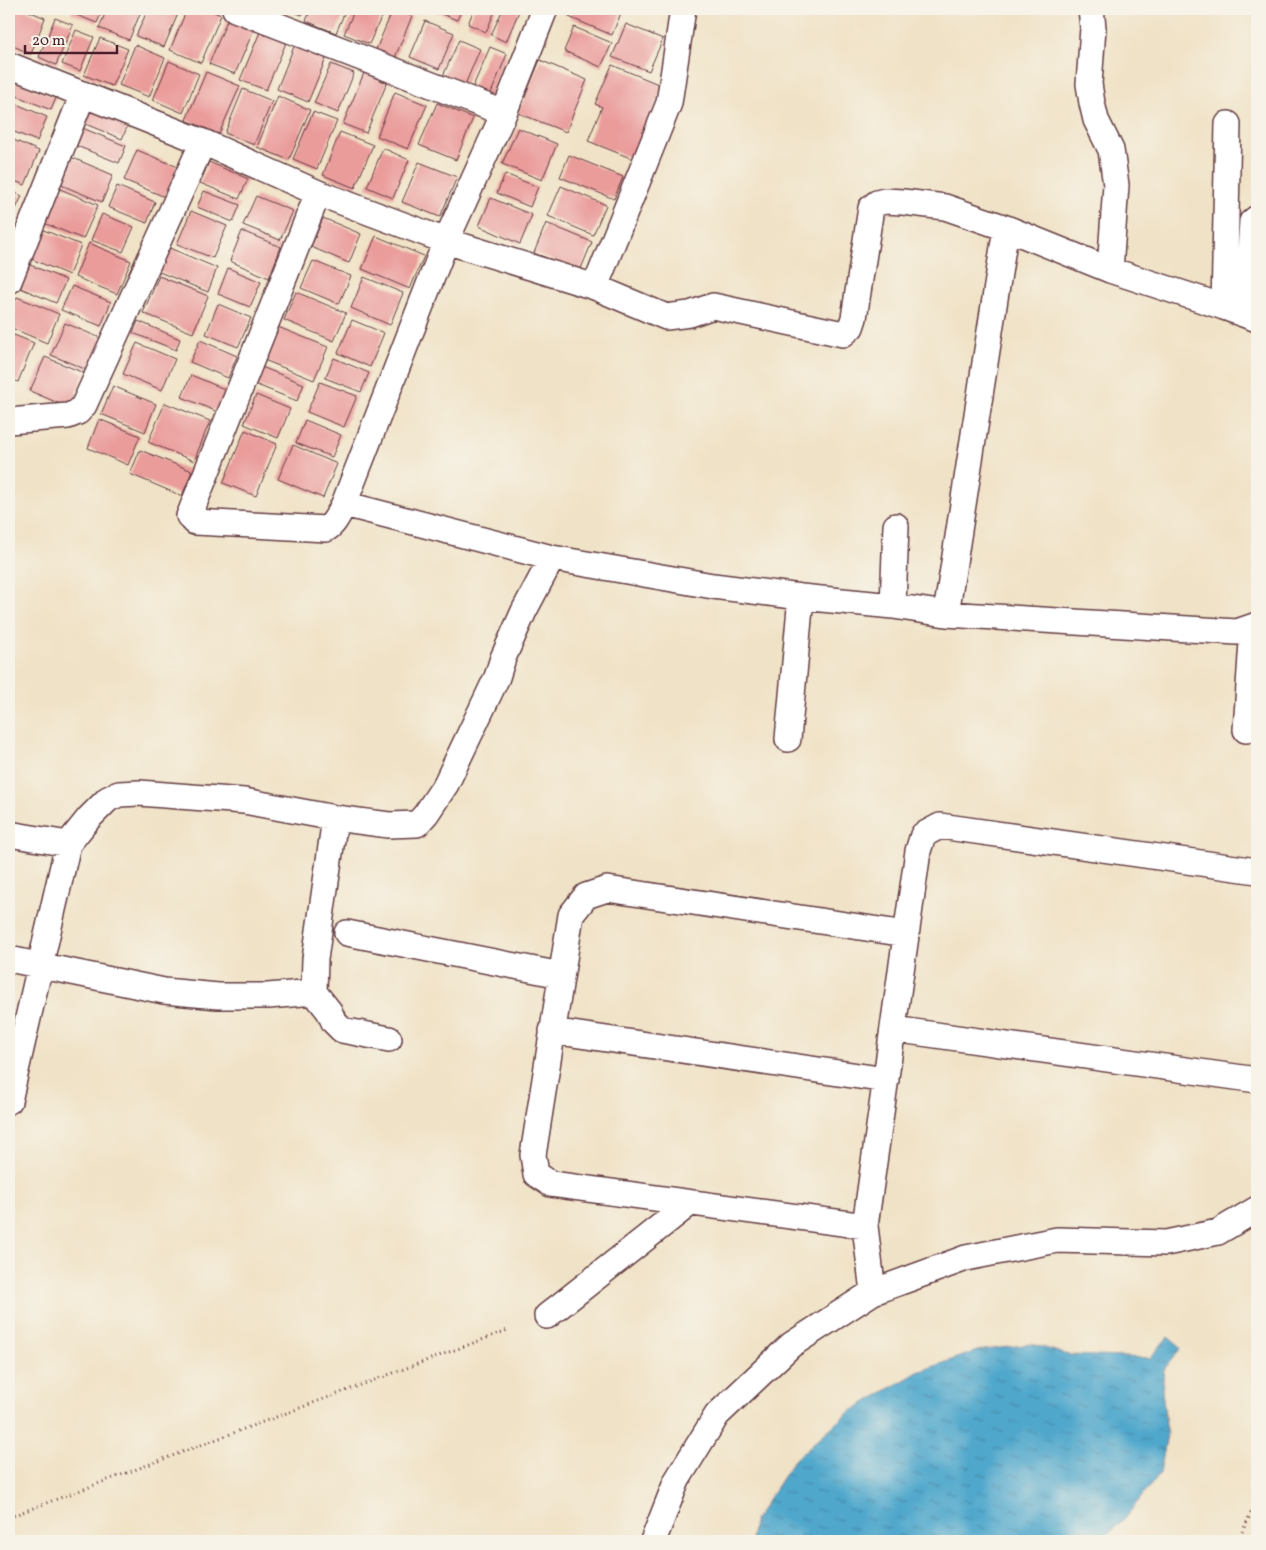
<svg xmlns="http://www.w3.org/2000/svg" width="1266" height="1550" font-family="Vollkorn,serif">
  <defs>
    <pattern id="water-ripples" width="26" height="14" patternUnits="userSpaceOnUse" patternTransform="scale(1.25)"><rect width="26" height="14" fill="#50a7cc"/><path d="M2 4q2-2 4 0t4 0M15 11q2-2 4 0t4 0" fill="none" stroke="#4487a6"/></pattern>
  </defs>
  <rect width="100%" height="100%" fill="#f7f3e8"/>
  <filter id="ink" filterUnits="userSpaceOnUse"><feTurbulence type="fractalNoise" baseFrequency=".02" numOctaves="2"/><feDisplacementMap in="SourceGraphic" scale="10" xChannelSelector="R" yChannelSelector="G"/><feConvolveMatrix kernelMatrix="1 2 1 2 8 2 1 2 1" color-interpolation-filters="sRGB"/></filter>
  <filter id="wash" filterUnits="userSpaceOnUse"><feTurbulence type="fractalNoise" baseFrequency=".0096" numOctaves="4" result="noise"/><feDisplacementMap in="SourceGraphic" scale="20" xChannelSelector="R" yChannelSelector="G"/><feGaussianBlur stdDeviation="1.12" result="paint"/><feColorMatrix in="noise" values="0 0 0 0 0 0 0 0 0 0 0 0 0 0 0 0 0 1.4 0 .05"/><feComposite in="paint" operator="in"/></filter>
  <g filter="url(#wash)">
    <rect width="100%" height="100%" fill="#f0e2c6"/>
    <!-- water -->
    <path fill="url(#water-ripples)" stroke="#4d637c" d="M 1168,1337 L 1181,1348 L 1164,1369 L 1162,1390 L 1167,1434 L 1160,1473 L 1125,1518 L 1101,1541 L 751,1541 L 754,1521 L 794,1460 L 848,1413 L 918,1372 L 977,1351 L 1032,1344 L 1068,1355 L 1150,1358 Z"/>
    <g id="blocks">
      <!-- building -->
      <path fill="#ea9c9b" d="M 9,9 L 24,9 L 45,18 L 31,54 L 9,44 Z
        M 73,9 L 103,9 L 97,23 L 71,13 Z
        M 107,9 L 142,9 L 129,40 L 99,28 Z
        M 148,9 L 180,9 L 164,47 L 136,36 Z
        M 187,9 L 207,9 L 221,15 L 201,63 L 170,50 Z
        M 286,9 L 305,9 L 302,15 Z
        M 311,9 L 346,9 L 336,33 L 306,21 Z
        M 355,9 L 385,9 L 369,44 L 344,34 Z
        M 393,9 L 412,16 L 394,60 L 375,52 Z
        M 429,9 L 462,9 L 457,20 Z
        M 474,9 L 496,9 L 486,32 L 468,24 Z
        M 503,9 L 520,9 L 506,42 L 491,35 Z
        M 572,9 L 612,9 L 621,13 L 612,35 L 569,17 Z
        M 55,18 L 73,25 L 56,65 L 39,57 Z
        M 228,18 L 254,29 L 235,74 L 209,64 Z
        M 425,21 L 454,33 L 439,69 L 410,57 Z
        M 626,24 L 663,39 L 649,71 L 612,57 Z
        M 574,27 L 612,43 L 601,67 L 564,51 Z
        M 76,30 L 94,37 L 80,71 L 62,64 Z
        M 260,32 L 286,43 L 266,90 L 240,80 Z
        M 100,38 L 128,49 L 112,86 L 84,75 Z
        M 459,40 L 480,49 L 464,87 L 442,78 Z
        M 295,44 L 327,56 L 308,102 L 277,89 Z
        M 135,45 L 165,58 L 149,97 L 119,85 Z
        M 490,47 L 507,54 L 489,98 L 471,91 Z
        M 540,60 L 587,80 L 566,132 L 518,113 Z
        M 169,61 L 199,74 L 183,113 L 153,100 Z
        M 331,64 L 354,73 L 338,113 L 314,103 Z
        M 612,65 L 663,86 L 633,159 L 588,141 L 602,107 L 595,104 Z
        M 206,72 L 240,86 L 219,134 L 186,120 Z
        M 364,73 L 387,83 L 366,133 L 343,124 Z
        M 17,81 L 56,98 L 51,110 L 12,94 Z
        M 243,89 L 272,101 L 254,145 L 225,133 Z
        M 395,92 L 427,105 L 408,149 L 377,136 Z
        M 278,96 L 310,110 L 289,160 L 257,147 Z
        M 14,103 L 47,117 L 37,141 L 9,130 L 9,116 Z
        M 437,103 L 473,118 L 456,160 L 419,145 Z
        M 91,104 L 130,120 L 122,139 L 83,123 Z
        M 313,112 L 337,121 L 317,169 L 293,159 Z
        M 80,127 L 126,146 L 119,163 L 72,144 Z
        M 518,128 L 557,144 L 542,180 L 502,164 Z
        M 340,132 L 373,145 L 355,188 L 323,175 Z
        M 9,138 L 39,151 L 25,185 L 9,179 Z
        M 383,148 L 409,160 L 393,198 L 367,187 Z
        M 137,150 L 178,167 L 165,197 L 124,180 Z
        M 66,155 L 113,175 L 102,202 L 54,182 Z
        M 569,155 L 623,177 L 614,199 L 560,177 Z
        M 209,162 L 248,179 L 239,199 L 200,183 Z
        M 419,162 L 457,177 L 440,217 L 402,202 Z
        M 505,174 L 538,187 L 530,207 L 497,193 Z
        M 53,186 L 98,205 L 83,239 L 39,221 Z
        M 117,186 L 155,202 L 147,223 L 108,207 Z
        M 561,186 L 606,205 L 593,235 L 548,216 Z
        M 9,190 L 22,196 L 13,215 L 9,213 Z
        M 204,191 L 240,205 L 233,222 L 197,207 Z
        M 256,196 L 293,211 L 280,240 L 243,225 Z
        M 491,198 L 532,215 L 520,244 L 479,226 Z
        M 191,211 L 227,226 L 213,258 L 177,244 Z
        M 102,214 L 134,227 L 123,252 L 91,240 Z
        M 9,215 L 14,218 L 9,231 Z
        M 323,218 L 361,234 L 349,263 L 311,247 Z
        M 546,223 L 592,242 L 580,271 L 534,253 Z
        M 41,229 L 81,245 L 69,275 L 29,258 Z
        M 242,231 L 281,247 L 269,278 L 230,261 Z
        M 376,236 L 424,256 L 410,289 L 362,269 Z
        M 89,243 L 131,261 L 117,294 L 75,277 Z
        M 167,247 L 217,268 L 208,292 L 157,271 Z
        M 313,261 L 351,276 L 339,304 L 301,288 Z
        M 28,264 L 66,280 L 56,303 L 18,287 Z
        M 228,268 L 261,282 L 250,307 L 218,294 Z
        M 159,276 L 208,296 L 193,333 L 143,313 Z
        M 364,277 L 403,293 L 390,325 L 351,308 Z
        M 72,286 L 111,302 L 101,326 L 61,310 Z
        M 296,292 L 346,313 L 334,341 L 284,320 Z
        M 17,297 L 59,314 L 47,343 L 9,327 L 9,315 Z
        M 218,304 L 251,318 L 238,347 L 206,334 Z
        M 352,320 L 384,333 L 370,367 L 338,353 Z
        M 138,321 L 180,339 L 176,350 L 133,333 Z
        M 65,323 L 105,340 L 92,372 L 51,355 Z
        M 278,327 L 328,347 L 314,380 L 264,360 Z
        M 9,333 L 34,343 L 18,382 L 9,378 Z
        M 200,340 L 237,356 L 228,378 L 190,362 Z
        M 137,343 L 175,359 L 162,390 L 123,374 Z
        M 45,357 L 84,373 L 70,408 L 30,391 Z
        M 334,358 L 369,373 L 361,392 L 325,378 Z
        M 259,366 L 304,384 L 297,401 L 252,383 Z
        M 191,375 L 229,391 L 220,413 L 182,397 Z
        M 320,382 L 357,396 L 344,427 L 307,412 Z
        M 113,386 L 156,404 L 145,432 L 101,414 Z
        M 256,395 L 290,409 L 278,438 L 244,424 Z
        M 165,403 L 210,421 L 194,461 L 148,442 Z
        M 99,419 L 140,436 L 128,465 L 88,448 Z
        M 305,420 L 341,435 L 332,457 L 296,443 Z
        M 245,430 L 277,444 L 256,496 L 223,483 Z
        M 293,445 L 337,464 L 323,498 L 278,479 Z
        M 140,450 L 192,471 L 182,496 L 130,474 Z"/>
    </g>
  </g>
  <g filter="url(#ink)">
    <use href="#blocks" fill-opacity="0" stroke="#633c42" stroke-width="1"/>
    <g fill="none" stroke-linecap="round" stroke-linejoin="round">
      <defs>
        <path id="street" d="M 235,9 L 504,113
          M 1091,9 L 1093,28 L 1089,84 L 1092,103 L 1096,120 L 1111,150 L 1116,185 L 1110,270
          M 9,65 L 203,142 L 318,193 L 446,241 L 595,287 L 666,317 L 690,314 L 713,306 L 843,334 L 851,327 L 854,318 L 871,208 L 877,203 L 885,201 L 903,202 L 945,207 L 1006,228 L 1110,270 L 1224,307 L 1257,319
          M 318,193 L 190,514 L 189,516 L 195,522 L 326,529 C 335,524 339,513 344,504 L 446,241 L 504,113 L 545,9
          M 9,281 L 83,94
          M 595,287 L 669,103 L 683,9
          M 1224,307 L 1228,124
          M 1246,315 L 1252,222 L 1257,218
          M 9,421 L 68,416 L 78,412 L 84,405 L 203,142
          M 344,504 L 552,558
          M 893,606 L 896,526
          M 946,614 L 1006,228
          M 1246,730 L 1253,627
          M 788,739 L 801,597
          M 335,818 L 315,959 L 314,992 L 329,1011 L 334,1022 L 342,1030 L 389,1039
          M 9,834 L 68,844 L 89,818 L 108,799 L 119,794 L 139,793 L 244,801 L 335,818 L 389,825 L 417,824 L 426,814 L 446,784 L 497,677 L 503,658 L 524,611 L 552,558 L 713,586 L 801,597 L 893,606 L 946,614 L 1237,632 L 1257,625
          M 347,933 L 561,975
          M 9,959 L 164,991 L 218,996 L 268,996 L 314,992
          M 893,1029 L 1257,1080
          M 552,1031 L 886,1080
          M 9,1101 L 68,844
          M 865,1226 L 551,1184 L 536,1174 L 533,1155 L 571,915 L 586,896 L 607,889 L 906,934
          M 873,1292 L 865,1226 L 918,851 L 923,835 L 940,826 L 1257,871
          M 547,1316 L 690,1203
          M 653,1541 L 677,1480 L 717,1415 L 791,1345 L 873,1292 L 966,1258 L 1057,1240 L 1166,1243 L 1218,1232 L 1257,1209"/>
      </defs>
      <!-- street casing -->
      <use href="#street" stroke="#633c42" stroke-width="28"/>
      <!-- path -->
      <path stroke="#633c42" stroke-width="3" stroke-dasharray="1 4" stroke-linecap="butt" d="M 9,1517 L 508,1330
        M 1238,1541 L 1257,1500"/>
      <!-- street -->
      <use href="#street" stroke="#fff" stroke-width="25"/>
    </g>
  </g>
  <!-- margin -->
  <rect width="1266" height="1550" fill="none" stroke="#f7f3e8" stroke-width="30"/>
  <!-- scale -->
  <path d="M25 45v8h92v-8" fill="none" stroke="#4a1f2b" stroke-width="2.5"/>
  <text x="32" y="45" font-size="15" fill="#4a1f2b" stroke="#f7f3e8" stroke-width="4" paint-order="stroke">20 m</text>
</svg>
